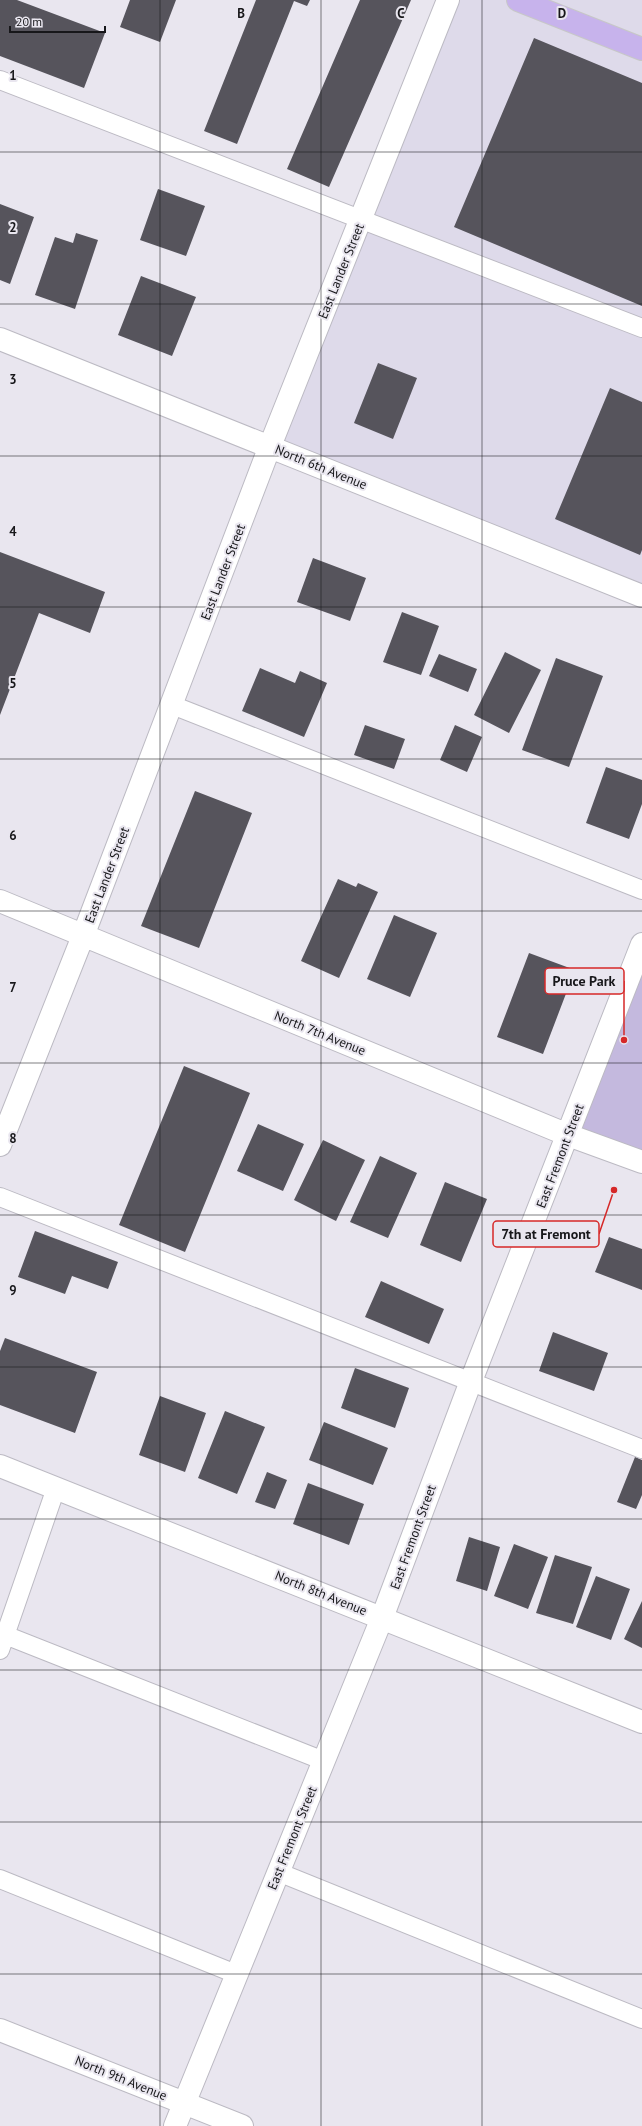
<svg xmlns="http://www.w3.org/2000/svg" width="642" height="2126" font-family="'PT Sans',sans-serif">
  <rect width="100%" height="100%" fill="#e9e6ef"/>
  <!-- built -->
  <path fill="#dedaea" d="M 448,0 L 642,0 L 642,596 L 271,446 Z"/>
  <!-- green -->
  <path fill="#c4b9de" d="M 642,944 L 642,1162 L 568,1135 Z"/>
  <!-- building -->
  <path fill="#56545c" d="M 0,0 L 17,0 L 105,33 L 84,88 L 0,56 Z
    M 130,0 L 176,0 L 160,42 L 120,27 Z
    M 256,0 L 310,0 L 307,6 L 294,1 L 237,144 L 204,131 Z
    M 360,0 L 411,0 L 329,187 L 287,169 Z
    M 534,38 L 642,83 L 642,306 L 454,227 Z
    M 158,189 L 205,206 L 186,256 L 140,240 Z
    M 0,204 L 34,217 L 10,284 L 0,280 Z
    M 76,233 L 98,240 L 75,309 L 35,295 L 55,237 L 73,243 Z
    M 141,276 L 196,297 L 172,356 L 118,335 Z
    M 378,363 L 417,378 L 393,439 L 354,423 Z
    M 610,388 L 642,402 L 642,550 L 640,555 L 555,519 Z
    M 0,552 L 105,592 L 90,633 L 39,613 L 0,715 Z
    M 313,558 L 366,578 L 350,621 L 297,602 Z
    M 402,612 L 439,626 L 421,675 L 383,662 Z
    M 505,652 L 541,670 L 509,733 L 474,715 Z
    M 439,654 L 477,669 L 468,692 L 429,676 Z
    M 556,658 L 603,676 L 569,767 L 522,750 Z
    M 260,668 L 295,683 L 300,671 L 327,683 L 304,737 L 242,711 Z
    M 365,725 L 405,739 L 394,769 L 354,755 Z
    M 455,725 L 482,737 L 467,772 L 440,760 Z
    M 606,767 L 642,780 L 642,804 L 629,839 L 586,823 Z
    M 195,791 L 252,813 L 199,948 L 141,926 Z
    M 338,879 L 356,887 L 358,883 L 378,892 L 339,978 L 301,961 Z
    M 394,915 L 437,933 L 410,997 L 367,979 Z
    M 529,953 L 575,970 L 543,1054 L 497,1037 Z
    M 184,1066 L 250,1093 L 185,1252 L 119,1225 Z
    M 258,1124 L 304,1144 L 283,1191 L 237,1171 Z
    M 323,1140 L 365,1160 L 336,1221 L 294,1200 Z
    M 380,1156 L 417,1173 L 388,1238 L 350,1222 Z
    M 445,1182 L 487,1199 L 461,1262 L 420,1245 Z
    M 35,1231 L 118,1262 L 108,1289 L 72,1276 L 65,1294 L 18,1277 Z
    M 609,1237 L 642,1249 L 642,1290 L 595,1272 Z
    M 381,1281 L 444,1309 L 429,1344 L 365,1317 Z
    M 553,1332 L 608,1353 L 594,1391 L 539,1371 Z
    M 5,1338 L 97,1372 L 75,1433 L 0,1405 L 0,1351 Z
    M 355,1368 L 409,1388 L 395,1428 L 341,1408 Z
    M 160,1396 L 206,1413 L 185,1472 L 139,1455 Z
    M 225,1411 L 265,1427 L 237,1494 L 198,1478 Z
    M 324,1422 L 388,1448 L 373,1485 L 309,1460 Z
    M 635,1457 L 642,1460 L 642,1495 L 636,1509 L 617,1502 Z
    M 267,1472 L 287,1480 L 275,1509 L 255,1502 Z
    M 308,1483 L 364,1504 L 349,1545 L 293,1524 Z
    M 469,1537 L 500,1547 L 487,1591 L 456,1581 Z
    M 514,1544 L 548,1557 L 528,1609 L 494,1596 Z
    M 555,1555 L 592,1567 L 573,1624 L 536,1613 Z
    M 596,1576 L 630,1589 L 611,1640 L 576,1627 Z
    M 642,1601 L 642,1648 L 624,1639 Z"/>
  <g fill="none" stroke-linecap="round" stroke-linejoin="round">
    <defs>
      <path id="lane" d="M 0,80 L 642,328
        M 172,705 L 642,890
        M 0,1197 L 642,1449
        M 5,1635 L 324,1761
        M 0,1650 L 56,1488
        M 278,1872 L 642,2019
        M 0,1879 L 236,1974"/>
      <path id="street" d="M 0,339 L 642,596
        M 0,901 L 568,1135 L 642,1162
        M 0,1145 L 83,936 L 270,446 L 448,0
        M 0,1466 L 642,1722
        M 0,2030 L 242,2126
        M 175,2126 L 382,1618 L 471,1381 L 642,944"/>
      <path id="primary" d="M 518,0 L 642,49"/>
    </defs>
    <!-- lane casing -->
    <use href="#lane" stroke="#bcbac3" stroke-width="20"/>
    <!-- street casing -->
    <use href="#street" stroke="#bcbac3" stroke-width="24"/>
    <!-- primary casing -->
    <use href="#primary" stroke="#c7c7c8" stroke-width="24"/>
    <!-- lane -->
    <use href="#lane" stroke="#fff" stroke-width="18"/>
    <!-- street -->
    <use href="#street" stroke="#fff" stroke-width="22"/>
    <!-- primary -->
    <use href="#primary" stroke="#c7b3ec" stroke-width="22"/>
  </g>
  <!-- grid -->
  <path fill="none" stroke="#17171a" stroke-width="1" stroke-opacity="0.55" d="M 160,0 L 160,2126M 321,0 L 321,2126M 482,0 L 482,2126M 0,152 L 642,152M 0,304 L 642,304M 0,456 L 642,456M 0,607 L 642,607M 0,759 L 642,759M 0,911 L 642,911M 0,1063 L 642,1063M 0,1215 L 642,1215M 0,1367 L 642,1367M 0,1519 L 642,1519M 0,1670 L 642,1670M 0,1822 L 642,1822M 0,1974 L 642,1974"/>
  <g text-anchor="middle" dominant-baseline="central" stroke-width="4" stroke-linejoin="round" paint-order="stroke">
    <!-- street labels -->
    <g font-size="13" fill="#17171a" stroke="#e9e6ef">
      <text transform="translate(341 271) rotate(-68)">East Lander Street</text>
      <text transform="translate(321 467) rotate(22)">North 6th Avenue</text>
      <text transform="translate(223 572) rotate(-69)">East Lander Street</text>
      <text transform="translate(107 875) rotate(-69)">East Lander Street</text>
      <text transform="translate(320 1033) rotate(22)">North 7th Avenue</text>
      <text transform="translate(560 1156) rotate(-69)">East Fremont Street</text>
      <text transform="translate(413 1537) rotate(-70)">East Fremont Street</text>
      <text transform="translate(321 1593) rotate(22)">North 8th Avenue</text>
      <text transform="translate(292 1838) rotate(-68)">East Fremont Street</text>
      <text transform="translate(121 2078) rotate(22)">North 9th Avenue</text>
    </g>
  </g>
  <g font-size="13" text-anchor="middle" font-weight="bold" fill="#17171a" stroke="#e9e6ef" stroke-width="4" stroke-linejoin="round" paint-order="stroke">
    <text x="241" y="18">B</text>
    <text x="401" y="18">C</text>
    <text x="562" y="18">D</text>
    <text x="13" y="80">1</text>
    <text x="13" y="232">2</text>
    <text x="13" y="384">3</text>
    <text x="13" y="536">4</text>
    <text x="13" y="688">5</text>
    <text x="13" y="840">6</text>
    <text x="13" y="992">7</text>
    <text x="13" y="1143">8</text>
    <text x="13" y="1295">9</text>
  </g>
  <!-- callouts -->
  <path fill="none" stroke="#d62828" stroke-width="1.5" d="M624 1040L624 981M614 1190L599 1234"/>
  <g fill="#d62828" stroke="#e9e6ef" stroke-width="1.5">
    <circle cx="624" cy="1040" r="4"/>
    <circle cx="614" cy="1190" r="4"/>
  </g>
  <g fill="#e9e6ef" stroke="#d62828" stroke-width="1.5">
    <rect x="545" y="968" width="79" height="26" rx="4"/>
    <rect x="493" y="1221" width="106" height="26" rx="4"/>
  </g>
  <g font-size="14" text-anchor="middle" font-weight="bold" fill="#17171a">
    <text x="584" y="986">Pruce Park</text>
    <text x="546" y="1239">7th at Fremont</text>
  </g>
  <!-- scale -->
  <path d="M10 26v6h95v-6" fill="none" stroke="#17171a" stroke-width="2"/>
  <text x="16" y="26" font-size="12" fill="#17171a" stroke="#e9e6ef" stroke-width="3" paint-order="stroke">20 m</text>
</svg>
